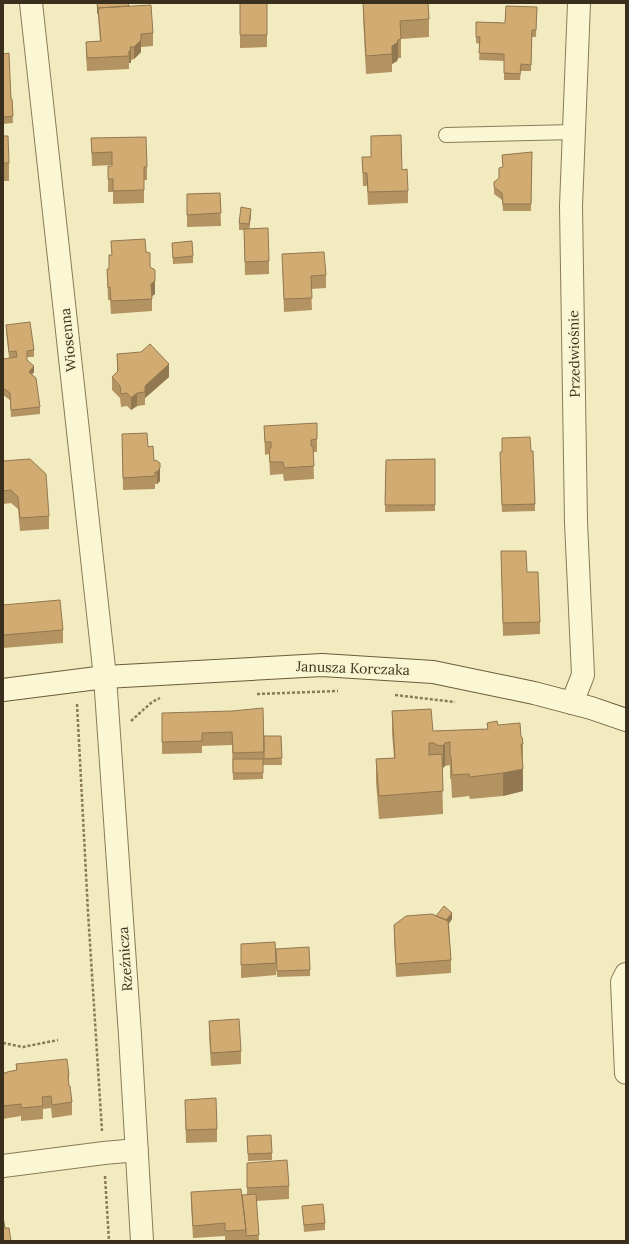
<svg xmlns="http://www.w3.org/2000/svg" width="629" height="1244" font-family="Lora,serif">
  <rect width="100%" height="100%" fill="#f1ebbf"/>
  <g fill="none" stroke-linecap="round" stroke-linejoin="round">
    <defs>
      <path id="lane" d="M 446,135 L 575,132"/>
      <path id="street" d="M 31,3 L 105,677 L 130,1035 L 142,1241
        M 572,703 L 583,675 L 576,522 L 571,206 L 579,3
        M 626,974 L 622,982 L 626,1073
        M 3,1166 L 104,1153 L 137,1150"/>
      <path id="secondary" d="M 3,690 L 105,677 L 322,665 L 433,672 L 534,693 L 591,708 L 626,720"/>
    </defs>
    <!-- lane casing -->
    <use href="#lane" stroke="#8a7b56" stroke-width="16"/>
    <!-- street casing -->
    <use href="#street" stroke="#8a7b56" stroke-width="24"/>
    <!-- secondary casing -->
    <use href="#secondary" stroke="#6c5c39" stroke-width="24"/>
    <!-- path -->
    <path stroke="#8a7b56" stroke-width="2.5" stroke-dasharray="3 2" stroke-linecap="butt" d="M 257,694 L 338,691
      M 395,695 L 455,702
      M 77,704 L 88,912 L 102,1131
      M 131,721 L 152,702 L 160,698
      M 3,1043 L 23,1047 L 58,1040
      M 105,1176 L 109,1241"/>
    <!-- lane -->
    <use href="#lane" stroke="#fbf6d3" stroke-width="14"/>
    <!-- street -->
    <use href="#street" stroke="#fbf6d3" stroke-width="22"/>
    <!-- secondary -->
    <use href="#secondary" stroke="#fbf6d3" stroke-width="22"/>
  </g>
  <!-- wall -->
  <path fill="#b49362" d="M 97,3 L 128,3 L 129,6 L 153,33 L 153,46 L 141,47 L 141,52 L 134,59 L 131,60 L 131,63 L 129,63 L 129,69 L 87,71 L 86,55 L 86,42 L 100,41 Z
    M 240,3 L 267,3 L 267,47 L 240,48 Z
    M 363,3 L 428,3 L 429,19 L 429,37 L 401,39 L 401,58 L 398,58 L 397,61 L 392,64 L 392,72 L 366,74 L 363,16 Z
    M 537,7 L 536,37 L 532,37 L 531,71 L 521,71 L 520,80 L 504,80 L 504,61 L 479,60 L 480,44 L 476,43 L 476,22 L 505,23 Z
    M 3,54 L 11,99 L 12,99 L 13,123 L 3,124 Z
    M 3,136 L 9,163 L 9,181 L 3,181 Z
    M 371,136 L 402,170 L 408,191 L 408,203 L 368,205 L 367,186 L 363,186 L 362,157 L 371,157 Z
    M 91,138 L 147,167 L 147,180 L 144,180 L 144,203 L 113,204 L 113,192 L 108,192 L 108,166 L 112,166 L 112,165 L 92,166 Z
    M 532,152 L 531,211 L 503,211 L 502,200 L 494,194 L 494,182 L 499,179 L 499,168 L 503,167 L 502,155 Z
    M 220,193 L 221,226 L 187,227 L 187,194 Z
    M 251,215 L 249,229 L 269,261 L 269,274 L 245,275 L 244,230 L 239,230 L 239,223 Z
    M 111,241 L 146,252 L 150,267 L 155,294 L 152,296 L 152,311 L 111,314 L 110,300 L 108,300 L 107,269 L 109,269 L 109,255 L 112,255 Z
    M 172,243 L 193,256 L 193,263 L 173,264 Z
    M 282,254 L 326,275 L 326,288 L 311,289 L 312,310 L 284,312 Z
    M 6,325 L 34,350 L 34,357 L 27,357 L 27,360 L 34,372 L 32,374 L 40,407 L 40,414 L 11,417 L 10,400 L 3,395 L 3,359 L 9,358 L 6,331 Z
    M 117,354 L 169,377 L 145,398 L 145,405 L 137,406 L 131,410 L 127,406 L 121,407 L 120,398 L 112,390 L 112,377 L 117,372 Z
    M 264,426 L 317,439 L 317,452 L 313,452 L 314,479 L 284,481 L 283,474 L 270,475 L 269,454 L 265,455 Z
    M 122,434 L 148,447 L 154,461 L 160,481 L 157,484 L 155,484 L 155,489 L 123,490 Z
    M 531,451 L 535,504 L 535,511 L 502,512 L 500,459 Z
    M 435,459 L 435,511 L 385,512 L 386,460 Z
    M 3,461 L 49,516 L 49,529 L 20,531 L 18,509 L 11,503 L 3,504 Z
    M 501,551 L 527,572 L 540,622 L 540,634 L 503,636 Z
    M 3,605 L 63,630 L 63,643 L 3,648 Z
    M 392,711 L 433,731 L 487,729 L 487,723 L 498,725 L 521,737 L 523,744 L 523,791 L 503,796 L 470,799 L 469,796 L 452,798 L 451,779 L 450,779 L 450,765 L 445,766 L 442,768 L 443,814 L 379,819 L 376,782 L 376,759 L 394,758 L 392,733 Z
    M 162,713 L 264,736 L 281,736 L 282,765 L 263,765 L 263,779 L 233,780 L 232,745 L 202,746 L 202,753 L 162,754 Z
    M 436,916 L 452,919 L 449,924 L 451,960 L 451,973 L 396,977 L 394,938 L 394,925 Z
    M 241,944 L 276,963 L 276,975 L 241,978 Z
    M 276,949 L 310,970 L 310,976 L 277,977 Z
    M 209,1021 L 241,1051 L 241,1064 L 211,1066 L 209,1034 Z
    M 16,1064 L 69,1075 L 69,1086 L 72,1102 L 72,1115 L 52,1118 L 51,1108 L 43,1109 L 43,1119 L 21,1121 L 21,1116 L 3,1119 L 3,1073 L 16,1070 Z
    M 185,1100 L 217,1129 L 217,1142 L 186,1143 Z
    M 247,1136 L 272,1153 L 272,1160 L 248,1161 Z
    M 247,1163 L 289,1186 L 289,1199 L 256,1201 L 259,1241 L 225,1241 L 225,1236 L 193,1238 L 191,1205 L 191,1192 L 242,1195 L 247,1195 Z
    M 302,1206 L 325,1223 L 325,1230 L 304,1232 Z"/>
  <!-- shaded-wall -->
  <path fill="#927850" d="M 141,34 L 141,52 L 134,59 L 134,47 Z
    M 398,40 L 398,58 L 397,61 L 392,64 L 392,46 Z
    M 131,50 L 131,63 L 129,63 L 129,51 Z
    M 251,209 L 251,215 L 249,230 L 249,224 Z
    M 155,281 L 155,294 L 151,297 L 151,284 Z
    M 169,364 L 169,377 L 145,398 L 145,386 Z
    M 34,366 L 34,372 L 29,378 L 29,372 Z
    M 137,393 L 137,406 L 131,410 L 131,398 Z
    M 160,468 L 160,481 L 157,484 L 157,472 Z
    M 445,743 L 445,766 L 443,768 L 443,746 Z
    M 523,769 L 523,791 L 503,796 L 503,773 Z
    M 452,913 L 452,919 L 442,931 L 442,925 Z"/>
  <!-- building -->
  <path fill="#d1ab72" stroke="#927850" d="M 97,3 L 128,3 L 129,6 L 98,8 L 98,14 Z
    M 240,3 L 267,3 L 267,35 L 240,35 Z
    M 363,3 L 428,3 L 429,19 L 400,21 L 401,39 L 398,40 L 397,43 L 392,46 L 392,54 L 366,56 Z
    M 151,5 L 153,33 L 141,34 L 141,40 L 134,47 L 130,47 L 131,50 L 129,51 L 129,56 L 87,58 L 86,42 L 101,41 L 98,8 Z
    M 506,6 L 537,7 L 536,30 L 532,30 L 531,65 L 521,64 L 520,74 L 504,73 L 504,54 L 479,53 L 480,37 L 476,37 L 476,22 L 505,23 Z
    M 9,53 L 11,99 L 12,99 L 13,116 L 3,117 L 3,54 Z
    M 401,135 L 402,170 L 407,169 L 408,191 L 368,192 L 367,173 L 363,173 L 362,157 L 371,157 L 371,136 Z
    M 3,136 L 8,136 L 9,163 L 3,163 Z
    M 146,137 L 147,167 L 144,167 L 144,190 L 113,191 L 113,179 L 108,179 L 108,166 L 112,166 L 112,152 L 92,153 L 91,138 Z
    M 532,152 L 531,204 L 503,204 L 502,193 L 494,187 L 494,182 L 499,178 L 499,168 L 503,167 L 502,155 Z
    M 220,193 L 221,213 L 187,215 L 187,194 Z
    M 241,207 L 251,209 L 249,224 L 239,223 Z
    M 268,228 L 269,261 L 245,262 L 244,229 Z
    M 145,239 L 146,252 L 150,253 L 150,267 L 155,270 L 155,281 L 151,284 L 152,299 L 111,301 L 110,287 L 108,288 L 107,269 L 109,269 L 109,255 L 112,255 L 111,241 Z
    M 192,241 L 193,256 L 173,258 L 172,243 Z
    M 324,252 L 326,275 L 311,276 L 312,298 L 284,299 L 282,254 Z
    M 30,322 L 34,350 L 27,351 L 27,360 L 34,366 L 29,372 L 36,378 L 40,407 L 11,410 L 10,393 L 3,388 L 3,359 L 17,357 L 16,351 L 9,352 L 6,325 Z
    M 150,344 L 169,364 L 145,386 L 145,392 L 137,393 L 131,398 L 127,393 L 121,394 L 120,386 L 112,377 L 118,371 L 117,354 L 141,352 Z
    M 317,423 L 317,439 L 311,440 L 311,446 L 313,446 L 314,466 L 284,468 L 283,462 L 270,462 L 269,448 L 271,448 L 271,442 L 265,442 L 264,426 Z
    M 147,433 L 148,447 L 153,446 L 154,461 L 156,460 L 160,463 L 160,468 L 157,472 L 155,472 L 155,476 L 123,478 L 122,434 Z
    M 530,437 L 531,451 L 533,451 L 535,504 L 502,505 L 500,452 L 502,452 L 502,438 Z
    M 30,459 L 46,474 L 49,516 L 20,518 L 18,497 L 11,490 L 3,491 L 3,461 Z
    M 435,459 L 435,505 L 385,505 L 386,460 Z
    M 501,551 L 526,551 L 527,572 L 538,572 L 540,622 L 503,623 Z
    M 60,600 L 63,630 L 3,635 L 3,605 Z
    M 263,708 L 264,752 L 233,753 L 232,732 L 202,733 L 202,741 L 162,742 L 162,713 L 232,711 Z
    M 431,709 L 433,731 L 488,729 L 487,723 L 497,721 L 498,725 L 520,723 L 521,737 L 522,737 L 523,744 L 521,744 L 523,769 L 503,773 L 470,777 L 469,774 L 452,775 L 451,757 L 450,756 L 450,742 L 445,743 L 443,746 L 437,745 L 434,743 L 429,743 L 429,755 L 442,754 L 443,791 L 379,796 L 376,759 L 395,758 L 392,711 Z
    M 264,736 L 281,736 L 282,758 L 264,759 Z
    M 233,759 L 263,759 L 263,773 L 233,773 Z
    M 444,906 L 452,913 L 446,920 L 436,916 Z
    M 432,914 L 448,921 L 451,960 L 396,964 L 394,925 L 406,916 Z
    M 275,942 L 276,963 L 241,965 L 241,944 Z
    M 309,947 L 310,970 L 277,971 L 276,949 Z
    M 239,1019 L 241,1051 L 211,1053 L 209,1021 Z
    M 67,1059 L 69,1075 L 68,1075 L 69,1086 L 70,1086 L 72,1102 L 52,1105 L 51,1096 L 42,1097 L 43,1106 L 21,1108 L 21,1104 L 3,1106 L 3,1073 L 7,1073 L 7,1072 L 17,1070 L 16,1064 Z
    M 216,1098 L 217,1129 L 186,1130 L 185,1100 Z
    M 271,1135 L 272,1153 L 248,1154 L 247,1136 Z
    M 287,1160 L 289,1186 L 247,1188 L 247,1163 Z
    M 241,1189 L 246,1230 L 225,1231 L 225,1223 L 193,1226 L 191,1192 Z
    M 256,1194 L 259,1235 L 246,1236 L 246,1230 L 242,1195 Z
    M 323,1204 L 325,1223 L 304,1225 L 302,1206 Z
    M 3,1217 L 5,1228 L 9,1228 L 11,1241 L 3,1241 Z"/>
  <g text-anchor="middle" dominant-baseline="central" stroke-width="3" stroke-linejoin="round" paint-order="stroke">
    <!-- street labels -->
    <g font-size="14" fill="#392f1c" stroke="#f8f3cf">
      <text transform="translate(68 340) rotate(-96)">Wiosenna</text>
      <text transform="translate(574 354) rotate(-91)">Przedwiośnie</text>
      <text transform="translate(353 668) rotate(2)">Janusza Korczaka</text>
      <text transform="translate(125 959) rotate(-94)">Rzeźnicza</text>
    </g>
  </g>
  <!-- border -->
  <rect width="629" height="1244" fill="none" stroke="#392f1c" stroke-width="8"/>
</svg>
